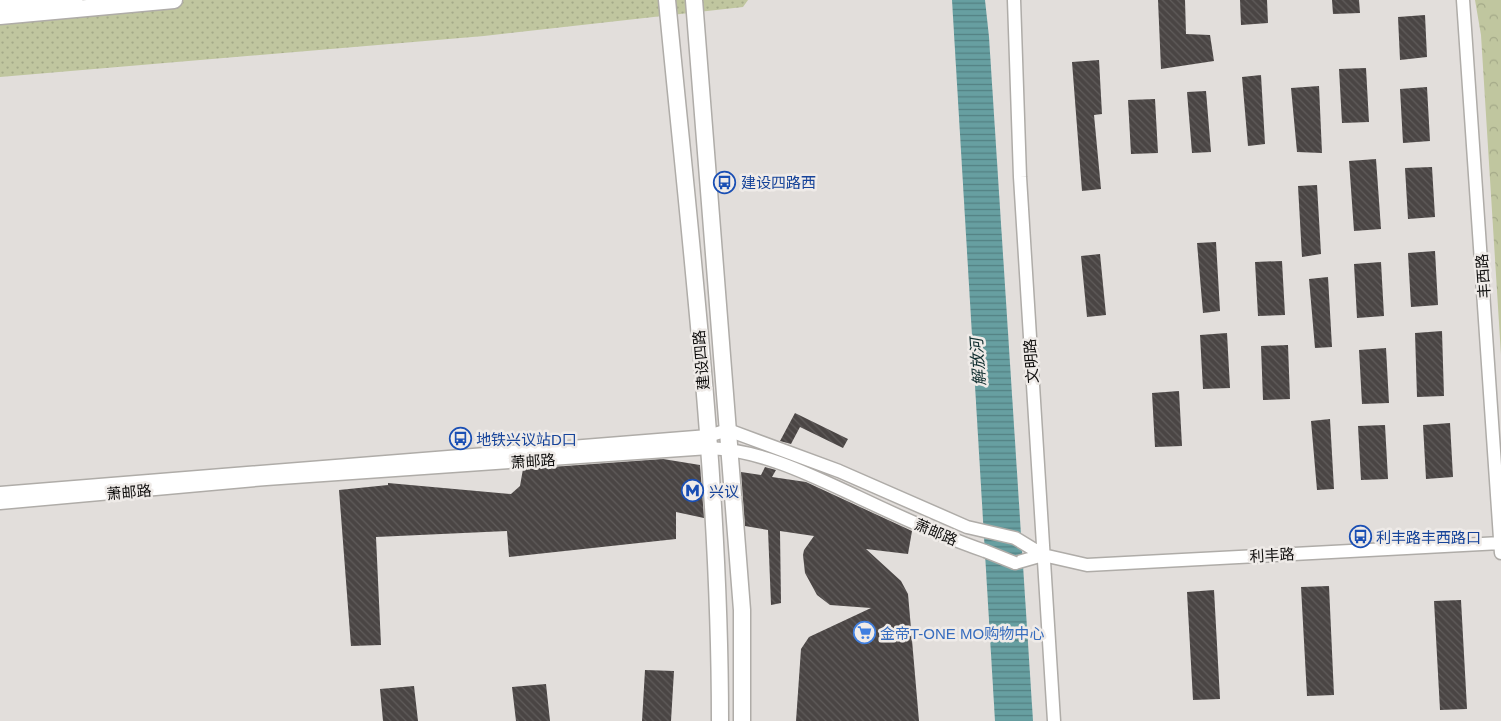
<svg xmlns="http://www.w3.org/2000/svg" width="1501" height="721" font-family="Helvetica,'Noto Sans SC',sans-serif">
  <defs>
    <pattern id="grass-dots" width="8" height="8" patternUnits="userSpaceOnUse" patternTransform="scale(1.25)"><rect width="8" height="8" fill="#c0c69f"/><path d="M2 2h.1M6 6h.1" fill="none" stroke="#a4a988" stroke-width="1.8" stroke-linecap="round"/></pattern>
    <pattern id="forest-crowns" width="20" height="18" patternUnits="userSpaceOnUse" patternTransform="scale(1.25)"><rect width="20" height="18" fill="#c0c69f"/><path d="M2 6a3 3 0 1 1 6 0M12 15a3 3 0 1 1 6 0" fill="none" stroke="#a4a988"/></pattern>
    <pattern id="water-rules" width="6" height="5" patternUnits="userSpaceOnUse" patternTransform="scale(1.25)"><rect width="6" height="5" fill="#679fa1"/><path d="M0 2.5h6" fill="none" stroke="#538082"/></pattern>
    <pattern id="building-back-hatch" width="6" height="6" patternUnits="userSpaceOnUse" patternTransform="scale(1.25)"><rect width="6" height="6" fill="#4a4544"/><path d="M-1 5l2 2M0 0l6 6M5-1l2 2" fill="none" stroke="#605c5b"/></pattern>
  </defs>
  <rect width="100%" height="100%" fill="#e2dedb"/>
  <!-- grass -->
  <path fill="url(#grass-dots)" d="M 0,0 L 748,0 L 743,7 L 484,36 L 0,77 Z"/>
  <!-- forest -->
  <path fill="url(#forest-crowns)" d="M 1475,0 L 1501,0 L 1501,355 L 1481,35 Z"/>
  <!-- water -->
  <path fill="url(#water-rules)" d="M 952,0 L 985,0 L 989,37 L 1033,721 L 995,721 Z"/>
  <!-- building -->
  <path fill="url(#building-back-hatch)" d="M 1158,0 L 1185,0 L 1186,34 L 1210,35 L 1214,61 L 1161,69 Z
    M 1240,0 L 1267,0 L 1268,23 L 1241,25 Z
    M 1332,0 L 1359,0 L 1360,13 L 1333,14 Z
    M 1425,15 L 1427,57 L 1400,60 L 1398,17 Z
    M 1099,60 L 1102,114 L 1094,115 L 1101,189 L 1082,191 L 1072,62 Z
    M 1366,68 L 1369,122 L 1342,123 L 1339,69 Z
    M 1261,75 L 1265,144 L 1248,146 L 1242,77 Z
    M 1319,86 L 1322,153 L 1297,152 L 1291,88 Z
    M 1427,87 L 1430,141 L 1403,143 L 1400,89 Z
    M 1206,91 L 1211,152 L 1192,153 L 1187,92 Z
    M 1155,99 L 1158,153 L 1131,154 L 1128,100 Z
    M 1376,159 L 1381,229 L 1354,231 L 1349,161 Z
    M 1432,167 L 1435,217 L 1408,219 L 1405,168 Z
    M 1317,185 L 1321,254 L 1302,257 L 1298,186 Z
    M 1216,242 L 1220,311 L 1203,313 L 1197,243 Z
    M 1435,251 L 1438,305 L 1411,307 L 1408,253 Z
    M 1100,254 L 1106,315 L 1087,317 L 1081,256 Z
    M 1282,261 L 1285,315 L 1258,316 L 1255,262 Z
    M 1381,262 L 1384,316 L 1357,318 L 1354,264 Z
    M 1328,277 L 1332,347 L 1315,348 L 1309,279 Z
    M 1442,331 L 1444,396 L 1417,397 L 1415,333 Z
    M 1227,333 L 1230,388 L 1203,389 L 1200,335 Z
    M 1288,345 L 1290,399 L 1263,400 L 1261,346 Z
    M 1386,348 L 1389,403 L 1362,404 L 1359,350 Z
    M 1179,391 L 1182,446 L 1155,447 L 1152,393 Z
    M 795,413 L 848,439 L 843,448 L 800,427 L 791,444 L 780,441 Z
    M 1330,419 L 1334,489 L 1317,490 L 1311,421 Z
    M 1450,423 L 1453,477 L 1426,479 L 1423,425 Z
    M 1385,425 L 1388,479 L 1361,480 L 1358,426 Z
    M 663,459 L 700,465 L 704,518 L 676,512 L 676,539 L 509,557 L 507,531 L 376,537 L 381,645 L 351,646 L 339,490 L 388,485 L 388,483 L 511,494 L 520,486 L 523,469 Z
    M 765,467 L 776,470 L 772,477 L 806,482 L 912,531 L 908,554 L 866,549 L 901,581 L 908,594 L 919,721 L 796,721 L 801,649 L 809,637 L 871,608 L 830,605 L 817,595 L 805,573 L 803,555 L 804,550 L 814,536 L 780,531 L 781,603 L 771,605 L 768,530 L 745,526 L 741,472 L 761,475 Z
    M 1329,586 L 1334,695 L 1307,696 L 1301,587 Z
    M 1214,590 L 1220,699 L 1193,700 L 1187,592 Z
    M 1461,600 L 1467,709 L 1440,710 L 1434,601 Z
    M 645,670 L 674,671 L 671,721 L 642,721 Z
    M 546,684 L 550,721 L 516,721 L 512,687 Z
    M 414,686 L 418,721 L 383,721 L 380,689 Z"/>
  <g fill="none" stroke-linecap="round" stroke-linejoin="round">
    <defs>
      <path id="minor" d="M 1014,0 L 1020,177 L 1054,721
        M 1463,0 L 1501,553
        M 0,493 L 708,436 L 728,430 L 839,471 L 967,527 L 1015,538 L 1043,555 L 1087,565 L 1501,543
        M 0,503 L 266,479 L 709,448 C 761,450 811,475 858,497 C 900,517 941,536 985,551
        M 1015,563 L 1043,555"/>
      <path id="major" d="M 667,0 C 690,240 720,480 720,721
        M 694,0 L 742,610 L 742,721
        M 0,16 L 174,0"/>
      <path id="highway" d="M 0,6 L 73,0"/>
    </defs>
    <!-- minor casing -->
    <use href="#minor" stroke="#afaca8" stroke-width="15"/>
    <!-- major casing -->
    <use href="#major" stroke="#afaca8" stroke-width="19"/>
    <!-- highway casing -->
    <use href="#highway" stroke="#afaca8" stroke-width="21"/>
    <!-- minor -->
    <use href="#minor" stroke="#fff" stroke-width="12"/>
    <!-- major -->
    <use href="#major" stroke="#fff" stroke-width="16"/>
    <!-- highway -->
    <use href="#highway" stroke="#fff" stroke-width="19"/>
    <defs>
      <path id="minor-bridge" d="M 985,551 L 1015,563"/>
    </defs>
    <!-- minor-bridge casing -->
    <use href="#minor-bridge" stroke="#afaca8" stroke-width="15" stroke-linecap="butt"/>
    <!-- minor-bridge -->
    <use href="#minor-bridge" stroke="#fff" stroke-width="12"/>
  </g>
  <!-- icons -->
  <defs>
    <symbol id="bus-ring" viewBox="-11 -11 22 22"><circle r="9.5" fill="#efebe8" stroke="#1a4fb4" stroke-width="1.5"/><path d="M-5-6H5V4H4V6H2V4H-2V6H-4V4H-5ZM-3.5-4V0h7V-4ZM-3.5 1.2v1.5H-2V1.2ZM2 1.2v1.5H3.5V1.2Z" fill="#1a4fb4"/></symbol>
    <symbol id="metro-ring" viewBox="-11 -11 22 22"><circle r="9.5" fill="#efebe8" stroke="#1a4fb4" stroke-width="1.5"/><path d="M-5.5 5V-5H-3L0 0L3-5H5.5V5H3V-.5L0 4L-3-.5V5Z" fill="#1a4fb4"/></symbol>
    <symbol id="supermarket-ring" viewBox="-11 -11 22 22"><circle r="9.5" fill="#efebe8" stroke="#3f7fe0" stroke-width="1.5"/><path d="M-6-5.5h2.5l.6 2H6L4.5 2H-2.5L-4.4-4H-6ZM-1.5 3.2a1.3 1.3 0 1 0 .1 0ZM3 3.2a1.3 1.3 0 1 0 .1 0Z" fill="#3f7fe0"/></symbol>
  </defs>
  <g fill-rule="evenodd">
    <use href="#bus-ring" x="712" y="170" width="25" height="25"/>
    <use href="#bus-ring" x="448" y="426" width="25" height="25"/>
    <use href="#metro-ring" x="680" y="478" width="25" height="25"/>
    <use href="#bus-ring" x="1348" y="524" width="25" height="25"/>
    <use href="#supermarket-ring" x="852" y="620" width="25" height="25"/>
  </g>
  <g text-anchor="middle" dominant-baseline="central" stroke-width="5" stroke-linejoin="round" paint-order="stroke">
    <!-- transit labels -->
    <g font-size="15" fill="#164399" stroke="#efebe8" text-anchor="start">
      <text x="741" y="182">建设四路西</text>
      <text x="476" y="439">地铁兴议站D口</text>
      <text x="709" y="491">兴议</text>
      <text x="1376" y="537">利丰路丰西路口</text>
    </g>
    <!-- street labels -->
    <g font-size="15" fill="#0f0e0d" stroke="#efebe8">
      <text transform="translate(1483 276) rotate(-94)">丰西路</text>
      <text transform="translate(701 360) rotate(-95)">建设四路</text>
      <text transform="translate(1031 361) rotate(-94)">文明路</text>
      <text transform="translate(533 461) rotate(-4)">萧邮路</text>
      <text transform="translate(129 492) rotate(-5)">萧邮路</text>
      <text transform="translate(936 532) rotate(23)">萧邮路</text>
      <text transform="translate(1272 555) rotate(-3)">利丰路</text>
    </g>
    <!-- shop labels -->
    <g font-size="15" fill="#366cbe" stroke="#efebe8" text-anchor="start">
      <text x="880" y="633">金帝T-ONE MO购物中心</text>
    </g>
    <!-- water labels -->
    <g font-size="16" font-style="italic" fill="#112f30" stroke="#efebe8">
      <text transform="translate(978 362) rotate(-94)">解放河</text>
    </g>
  </g>
</svg>
